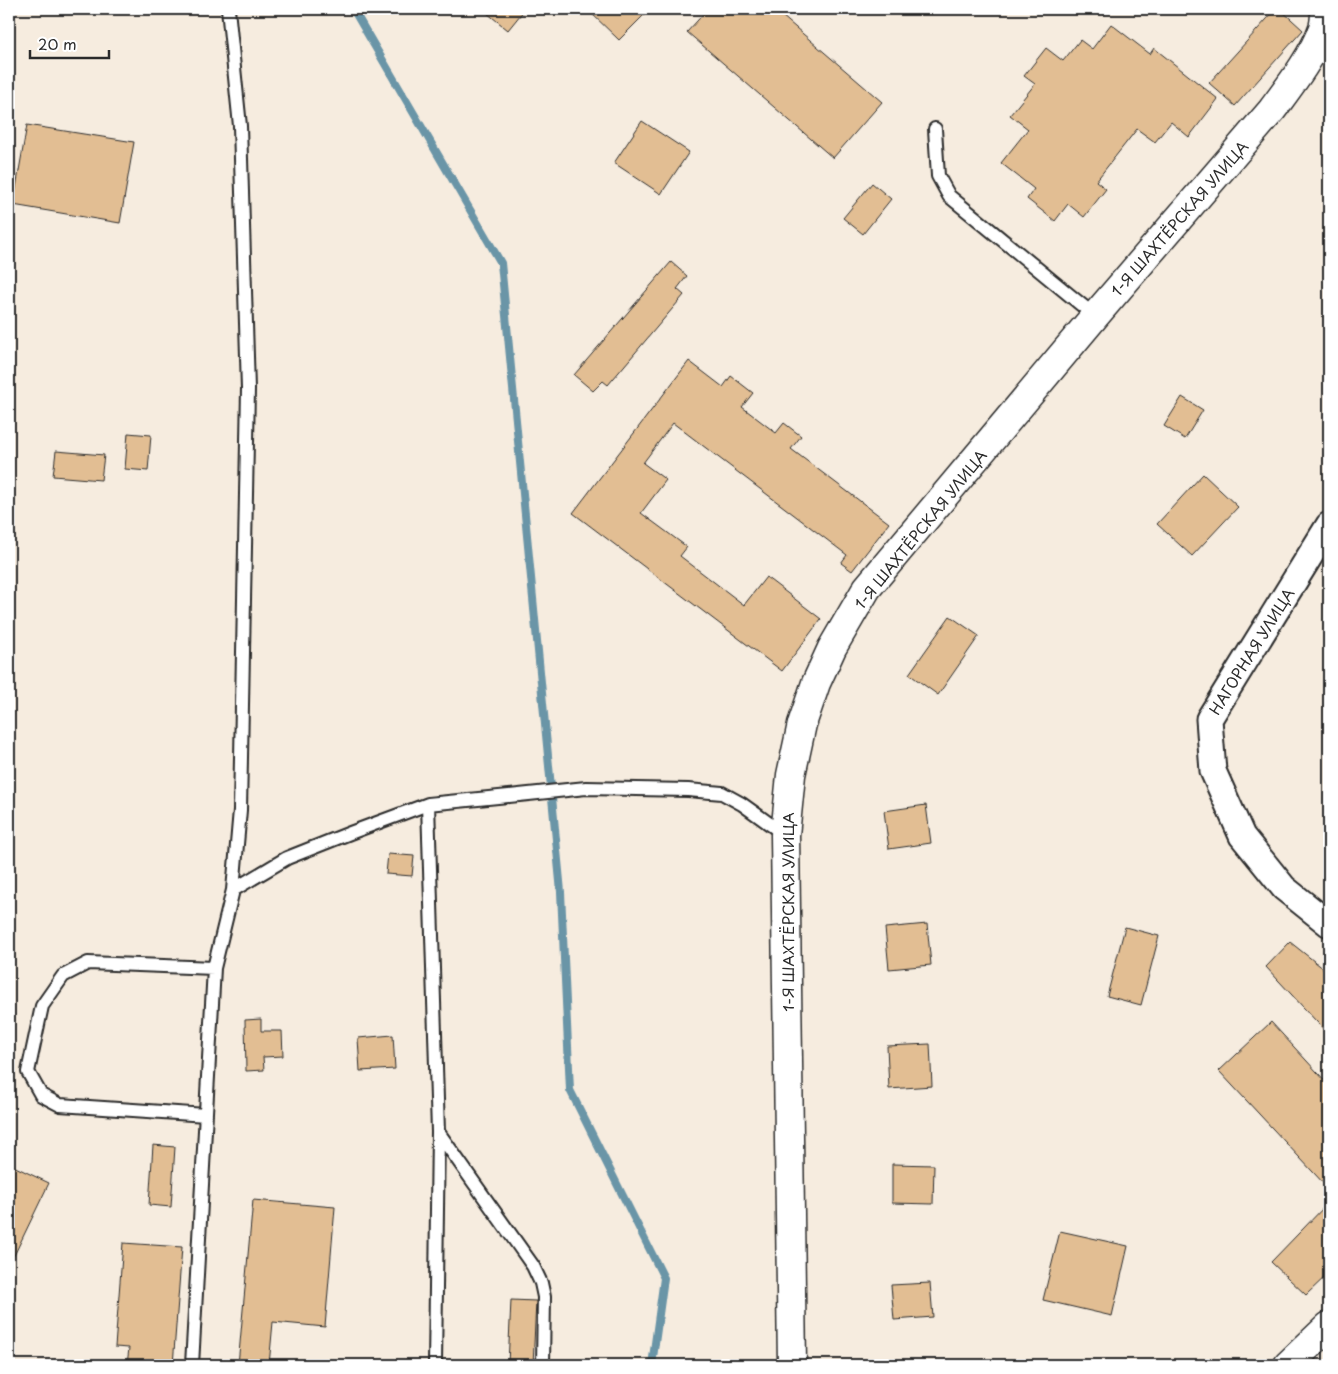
<svg xmlns="http://www.w3.org/2000/svg" width="1338" height="1374" font-family="'Playpen Sans',sans-serif">
  <rect width="100%" height="100%" fill="#f6ecdf"/>
  <filter id="ink" filterUnits="userSpaceOnUse"><feTurbulence type="fractalNoise" baseFrequency=".02" numOctaves="2"/><feDisplacementMap in="SourceGraphic" scale="10" xChannelSelector="R" yChannelSelector="G"/><feConvolveMatrix kernelMatrix="1 2 1 2 8 2 1 2 1" color-interpolation-filters="sRGB"/></filter>
  <g filter="url(#ink)">
    <g fill="none" stroke-linecap="round" stroke-linejoin="round">
      <!-- stream -->
      <path stroke="#6b95a7" stroke-width="8" d="M 353,9 L 501,263 L 561,892 L 570,1090 L 664,1278 L 652,1365"/>
    </g>
    <!-- building -->
    <path fill="#e2be93" stroke="#2b2b2b" d="M 490,9 L 525,9 L 508,30 L 487,13 Z
      M 587,9 L 650,9 L 619,40 Z
      M 708,9 L 774,9 L 882,102 L 833,158 L 687,32 Z
      M 1276,9 L 1280,9 L 1303,30 L 1235,106 L 1209,83 Z
      M 1111,24 L 1150,54 L 1154,48 L 1218,99 L 1189,137 L 1171,122 L 1155,142 L 1137,129 L 1096,181 L 1106,189 L 1084,217 L 1068,204 L 1055,221 L 1027,199 L 1034,189 L 1001,163 L 1028,129 L 1010,115 L 1035,84 L 1024,76 L 1046,48 L 1063,61 L 1080,40 L 1092,49 Z
      M 642,121 L 689,152 L 661,194 L 614,163 Z
      M 27,125 L 134,142 L 120,223 L 13,205 Z
      M 872,183 L 891,199 L 863,234 L 843,218 Z
      M 671,262 L 687,276 L 677,289 L 684,295 L 608,385 L 603,381 L 593,391 L 574,375 Z
      M 689,361 L 723,387 L 731,376 L 753,393 L 742,407 L 776,433 L 784,423 L 801,436 L 791,449 L 889,523 L 852,571 L 841,563 L 847,555 L 673,423 L 643,463 L 666,480 L 641,513 L 687,547 L 680,556 L 744,605 L 766,577 L 821,619 L 782,671 L 573,513 Z
      M 1182,397 L 1203,410 L 1185,439 L 1164,426 Z
      M 128,433 L 151,435 L 148,471 L 125,469 Z
      M 56,451 L 104,455 L 101,480 L 53,476 Z
      M 1203,474 L 1238,507 L 1192,556 L 1157,524 Z
      M 950,616 L 979,636 L 938,695 L 909,674 Z
      M 926,805 L 931,843 L 889,849 L 884,811 Z
      M 388,854 L 414,856 L 412,876 L 386,874 Z
      M 927,924 L 931,965 L 889,969 L 885,928 Z
      M 1125,927 L 1159,936 L 1141,1005 L 1107,996 Z
      M 1290,942 L 1329,973 L 1329,1035 L 1266,967 Z
      M 261,1019 L 261,1031 L 282,1031 L 283,1056 L 263,1057 L 264,1070 L 246,1071 L 245,1020 Z
      M 1271,1022 L 1329,1085 L 1329,1184 L 1326,1186 L 1219,1071 Z
      M 393,1035 L 395,1069 L 360,1071 L 358,1038 Z
      M 930,1044 L 932,1086 L 889,1089 L 887,1046 Z
      M 153,1145 L 175,1147 L 171,1207 L 149,1205 Z
      M 9,1164 L 49,1183 L 9,1266 Z
      M 892,1164 L 934,1165 L 933,1204 L 892,1203 Z
      M 253,1200 L 335,1207 L 325,1327 L 273,1322 L 269,1365 L 238,1365 Z
      M 1329,1202 L 1329,1273 L 1306,1295 L 1271,1262 Z
      M 1060,1231 L 1128,1246 L 1112,1316 L 1043,1300 Z
      M 123,1243 L 182,1247 L 173,1365 L 127,1365 L 129,1348 L 115,1347 Z
      M 930,1283 L 933,1317 L 894,1320 L 891,1285 Z
      M 511,1300 L 536,1301 L 533,1365 L 508,1365 Z"/>
    <g fill="none" stroke-linecap="round" stroke-linejoin="round">
      <defs>
        <path id="service" d="M 935,129 L 938,176 L 949,196 L 1095,316
          M 428,804 L 438,1132 L 435,1365
          M 233,890 L 287,858 L 350,833 L 428,804 L 519,795 L 586,788 L 688,790 L 722,793 L 742,804 L 785,835
          M 206,1115 L 60,1105 L 41,1095 L 28,1072 L 42,1006 L 63,976 L 88,963 L 214,968
          M 438,1132 L 533,1266 L 541,1283 L 544,1297 L 543,1365
          M 192,1365 L 214,968 L 233,890 L 240,810 L 248,389 L 240,126 L 228,9"/>
        <path id="minor" d="M 1329,525 L 1209,719 L 1213,771 L 1242,836 L 1284,888 L 1329,924"/>
        <path id="tertiary" d="M 792,1365 L 785,835 L 791,775 L 802,724 L 816,683 L 832,648 L 867,588 L 1095,316 L 1272,110 C 1289,87 1314,55 1323,28 C 1325,22 1325,15 1325,9"/>
        <path id="secondary" d="M 1288,1365 L 1329,1326"/>
      </defs>
      <!-- service casing -->
      <use href="#service" stroke="#2b2b2b" stroke-width="16"/>
      <!-- minor casing -->
      <use href="#minor" stroke="#2b2b2b" stroke-width="29"/>
      <!-- tertiary casing -->
      <use href="#tertiary" stroke="#2b2b2b" stroke-width="31"/>
      <!-- secondary casing -->
      <use href="#secondary" stroke="#2b2b2b" stroke-width="31"/>
      <!-- service -->
      <use href="#service" stroke="#fff" stroke-width="12"/>
      <!-- minor -->
      <use href="#minor" stroke="#fff" stroke-width="25"/>
      <!-- tertiary -->
      <use href="#tertiary" stroke="#fff" stroke-width="28"/>
      <!-- secondary -->
      <use href="#secondary" stroke="#fff" stroke-width="28"/>
    </g>
  </g>
  <g text-anchor="middle" dominant-baseline="central" stroke-width="4" stroke-linejoin="round" paint-order="stroke">
    <!-- street labels -->
    <g font-size="15" fill="#2b2b2b" stroke="#fff">
      <text transform="translate(1179 218) rotate(-49)">1-Я ШАХТЁРСКАЯ УЛИЦА</text>
      <text transform="translate(920 529) rotate(-51)">1-Я ШАХТЁРСКАЯ УЛИЦА</text>
      <text transform="translate(1251 651) rotate(-58)">НАГОРНАЯ УЛИЦА</text>
      <text transform="translate(787 912) rotate(-90)">1-Я ШАХТЁРСКАЯ УЛИЦА</text>
    </g>
  </g>
  <!-- margin -->
  <rect width="1338" height="1374" fill="none" stroke="#fff" stroke-width="30"/>
  <rect x="15" y="15" width="1308" height="1344" fill="none" stroke="#2b2b2b" stroke-width="2" filter="url(#ink)"/>
  <!-- scale -->
  <path d="M30 50v8h79v-8" fill="none" stroke="#2b2b2b" stroke-width="2.5"/>
  <text x="38" y="50" font-size="15" fill="#2b2b2b" stroke="#ffffff" stroke-width="4" paint-order="stroke">20 m</text>
</svg>
